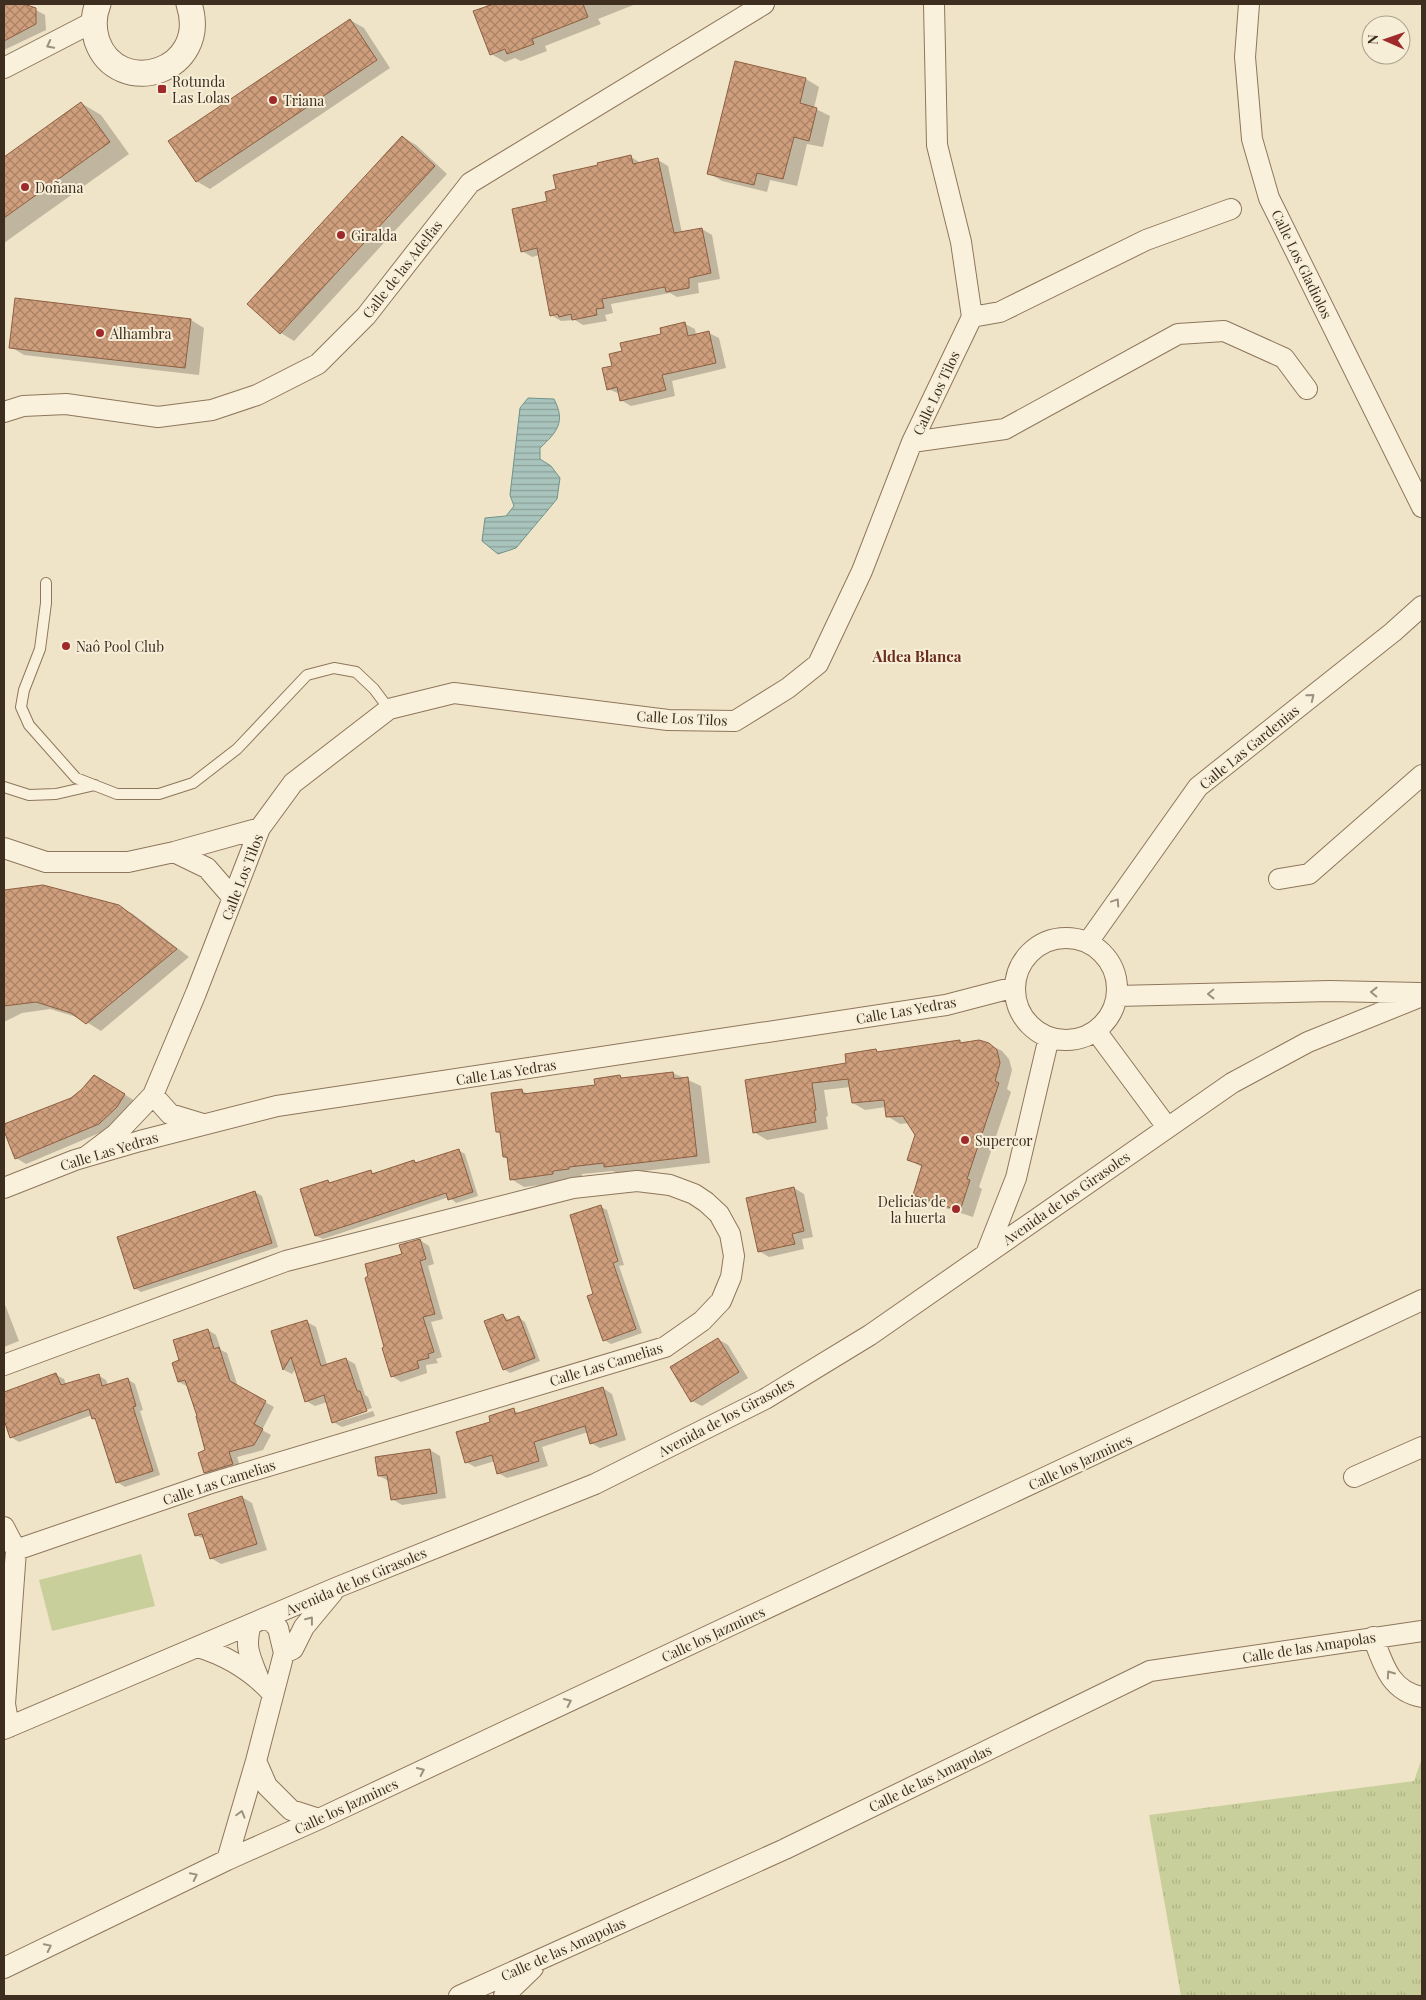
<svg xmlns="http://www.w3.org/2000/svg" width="1426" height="2000" font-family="'Playfair Display',serif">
  <defs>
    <pattern id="grass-tufts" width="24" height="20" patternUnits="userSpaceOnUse" patternTransform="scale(1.25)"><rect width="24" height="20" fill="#c9cf9b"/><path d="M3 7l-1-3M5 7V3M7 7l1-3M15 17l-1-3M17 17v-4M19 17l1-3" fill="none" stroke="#aeb285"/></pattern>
    <pattern id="water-rules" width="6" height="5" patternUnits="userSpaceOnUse" patternTransform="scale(1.25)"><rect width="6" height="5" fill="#a9c4bc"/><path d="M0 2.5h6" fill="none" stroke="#8ba098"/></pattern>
    <pattern id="building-cross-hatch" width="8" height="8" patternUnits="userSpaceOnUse" patternTransform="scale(1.25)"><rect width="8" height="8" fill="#cf9f7d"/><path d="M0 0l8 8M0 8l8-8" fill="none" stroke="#a98266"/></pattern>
  </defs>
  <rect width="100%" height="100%" fill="#f0e4c8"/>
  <!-- grass -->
  <path fill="url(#grass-tufts)" d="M 1422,1758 L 1422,1996 L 1181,1996 L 1149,1815 L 1414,1781 Z"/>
  <!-- park -->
  <path fill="#c9cf9b" d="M 141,1554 L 155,1606 L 52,1631 L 39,1580 Z"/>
  <!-- water -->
  <path fill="url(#water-rules)" stroke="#6f938a" d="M 528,398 L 554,399 C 566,422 557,432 540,448 L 540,459 L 551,466 L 560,478 L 557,499 L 516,548 L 498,554 L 482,541 L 485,518 L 506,516 L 514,506 L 510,495 L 520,408 Z"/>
  <!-- shadow -->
  <path fill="#0003" d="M 4,4 L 25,4 L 45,15 L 46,30 L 4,50 Z
    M 486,4 L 643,4 L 639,5 L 636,4 L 598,19 L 601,24 L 545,46 L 547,51 L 521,61 L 515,58 L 505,62 L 491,54 Z
    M 350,20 L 364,28 L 390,68 L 210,189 L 196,181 Z
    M 806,79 L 819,87 L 814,108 L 830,116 L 823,147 L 807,144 L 797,186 L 770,180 L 767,192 L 722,181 L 708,173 Z
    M 81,103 L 101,115 L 129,154 L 4,243 L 4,158 Z
    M 403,137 L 416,145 L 447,174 L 294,341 L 281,333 Z
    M 631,157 L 641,163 L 658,160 L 668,166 L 682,233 L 702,229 L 712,235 L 720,279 L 698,283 L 699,293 L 677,297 L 670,293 L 611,304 L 613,313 L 605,315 L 607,321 L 583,325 L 575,320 L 561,321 L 551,315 L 540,255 L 532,257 L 522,251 L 549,202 L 557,190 L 599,166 Z
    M 191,320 L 204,328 L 199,375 L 24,355 L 11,347 Z
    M 685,324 L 695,329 L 696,336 L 709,333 L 719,338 L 726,368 L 672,381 L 675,396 L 631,406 L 621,400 L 620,394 L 608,389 L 613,367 L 624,352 Z
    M 43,886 L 118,906 L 133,914 L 189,957 L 101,1031 L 80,1018 L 50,1009 L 22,1013 L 4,1022 L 4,891 Z
    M 959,1041 L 964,1044 L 989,1044 L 1002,1051 L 1009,1059 L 1012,1070 L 1007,1089 L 1011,1092 L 979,1187 L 982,1189 L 973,1217 L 927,1202 L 914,1194 L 922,1167 L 909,1160 L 916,1134 L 909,1123 L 900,1124 L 887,1116 L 886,1107 L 865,1110 L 853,1103 L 851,1087 L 824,1090 L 828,1116 L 826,1117 L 828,1129 L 767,1140 L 754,1132 L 746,1081 L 848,1064 L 876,1051 L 879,1053 Z
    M 673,1073 L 701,1086 L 710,1163 L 619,1174 L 613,1171 L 582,1174 L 582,1177 L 566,1178 L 566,1182 L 524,1187 L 511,1179 L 509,1159 L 504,1157 L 501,1134 L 497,1132 L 522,1091 L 528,1094 L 596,1086 L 620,1077 L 624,1079 Z
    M 105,1082 L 135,1101 L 109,1129 L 26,1164 L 16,1158 L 4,1126 L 71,1099 Z
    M 458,1150 L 465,1154 L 478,1196 L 456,1203 L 449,1197 L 323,1239 L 316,1236 L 328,1181 L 332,1184 L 371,1171 L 375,1174 L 414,1161 L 418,1163 Z
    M 794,1188 L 804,1194 L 813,1237 L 802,1239 L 804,1249 L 769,1257 L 759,1251 Z
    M 255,1192 L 262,1196 L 278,1247 L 141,1292 L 135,1288 Z
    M 601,1207 L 607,1210 L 624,1265 L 619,1266 L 642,1333 L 611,1344 L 604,1340 L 595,1294 Z
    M 420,1240 L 429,1246 L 434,1264 L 428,1266 L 443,1319 L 431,1322 L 442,1357 L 436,1359 L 438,1363 L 426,1365 L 427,1373 L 401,1382 L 392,1376 L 385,1348 L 403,1255 Z
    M 4,1302 L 19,1341 L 4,1347 Z
    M 503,1315 L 510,1321 L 519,1318 L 525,1322 L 540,1361 L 510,1373 L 504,1369 Z
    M 307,1322 L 316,1327 L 327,1365 L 346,1359 L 355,1364 L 365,1395 L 368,1397 L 372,1408 L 338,1419 L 338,1422 L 373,1411 L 375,1416 L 342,1427 L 333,1422 L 327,1402 L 315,1406 L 306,1401 L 296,1368 L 292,1374 L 284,1370 L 273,1332 Z
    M 208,1330 L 216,1335 L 221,1350 L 227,1353 L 238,1387 L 274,1407 L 262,1430 L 271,1435 L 263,1450 L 237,1457 L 241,1469 L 214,1477 L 205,1472 L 207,1451 L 199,1417 L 188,1387 L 179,1382 L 181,1361 Z
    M 718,1339 L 728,1345 L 748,1378 L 702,1406 L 692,1401 Z
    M 56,1375 L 64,1379 L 66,1385 L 98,1375 L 106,1380 L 108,1385 L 127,1379 L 135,1384 L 143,1410 L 140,1411 L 160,1475 L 125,1487 L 117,1482 L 98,1421 L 93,1419 L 92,1415 L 19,1442 L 11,1437 L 4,1417 L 4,1394 Z
    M 603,1388 L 612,1394 L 626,1440 L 600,1448 L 591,1443 L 588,1432 L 542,1447 L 548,1466 L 507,1478 L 498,1473 L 495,1461 L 475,1467 L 466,1462 L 492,1423 L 513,1410 L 521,1414 Z
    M 430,1450 L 440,1456 L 446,1498 L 402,1505 L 392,1499 L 389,1481 L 379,1476 Z
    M 242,1497 L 252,1503 L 267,1550 L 221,1564 L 211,1558 L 206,1540 L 196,1535 Z"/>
  <!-- building -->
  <path fill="url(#building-cross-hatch)" stroke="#8d5f41" d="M 4,4 L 24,4 L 36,8 L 36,24 L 4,41 Z
    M 494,4 L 583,4 L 588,17 L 532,39 L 534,44 L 507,54 L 505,49 L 490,55 L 473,11 Z
    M 350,19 L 377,60 L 196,182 L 168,141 Z
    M 735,61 L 806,78 L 800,103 L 817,108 L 809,141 L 794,137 L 783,179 L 757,173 L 754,185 L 707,174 Z
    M 81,102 L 110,142 L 4,218 L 4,157 Z
    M 402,136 L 435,166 L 280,334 L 247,304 Z
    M 631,155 L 633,164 L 658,158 L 674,233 L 702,228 L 711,273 L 689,278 L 689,288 L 666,292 L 665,287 L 602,299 L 604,308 L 596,309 L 597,315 L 572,320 L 571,314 L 559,317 L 558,314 L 550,316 L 537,248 L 521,252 L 512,209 L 547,201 L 545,192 L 556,189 L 553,175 L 598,165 L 597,163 Z
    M 15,298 L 191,319 L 185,368 L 9,348 Z
    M 685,322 L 688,336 L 709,331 L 716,363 L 662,375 L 666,390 L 620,401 L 617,387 L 607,390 L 602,368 L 612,366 L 609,354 L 622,351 L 620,343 L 661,334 L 660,328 Z
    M 43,885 L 119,905 L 177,949 L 86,1024 L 71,1013 L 36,1002 L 4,1006 L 4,890 Z
    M 960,1040 L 960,1043 L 979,1040 L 989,1043 L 997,1050 L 1000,1063 L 995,1081 L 999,1083 L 967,1179 L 970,1180 L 960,1211 L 913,1195 L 922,1165 L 907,1160 L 915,1135 L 903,1116 L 886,1117 L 884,1100 L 852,1103 L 848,1079 L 812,1083 L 816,1110 L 814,1110 L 816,1122 L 753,1133 L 745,1080 L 846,1063 L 845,1054 L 876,1049 L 877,1052 Z
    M 673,1072 L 674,1079 L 688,1077 L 697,1156 L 604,1167 L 604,1163 L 569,1167 L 569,1169 L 553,1171 L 553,1174 L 510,1180 L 507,1157 L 503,1157 L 500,1132 L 496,1132 L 491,1093 L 522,1089 L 523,1094 L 595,1085 L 594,1079 L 620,1075 L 621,1078 Z
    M 94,1075 L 125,1094 L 117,1107 L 99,1124 L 15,1159 L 4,1131 L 4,1124 L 71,1098 L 82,1089 Z
    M 459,1149 L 473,1192 L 448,1200 L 446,1193 L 315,1236 L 300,1189 L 328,1180 L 329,1183 L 371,1170 L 372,1174 L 414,1160 L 415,1163 Z
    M 794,1187 L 804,1231 L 792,1234 L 795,1244 L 758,1252 L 746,1198 Z
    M 255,1191 L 272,1243 L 134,1289 L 117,1237 Z
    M 601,1205 L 618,1261 L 613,1263 L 636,1329 L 603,1341 L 587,1296 L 593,1294 L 570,1215 Z
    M 420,1239 L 426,1259 L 420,1261 L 435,1314 L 423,1317 L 434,1352 L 428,1354 L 429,1358 L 417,1361 L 419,1368 L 391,1377 L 382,1348 L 384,1347 L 365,1278 L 368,1276 L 365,1264 L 402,1254 L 399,1245 Z
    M 503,1314 L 506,1321 L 519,1316 L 535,1358 L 503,1370 L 484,1321 Z
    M 307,1320 L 321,1366 L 346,1358 L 357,1391 L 360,1391 L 367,1411 L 332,1423 L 324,1395 L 305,1402 L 291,1357 L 283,1370 L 271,1331 Z
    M 208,1329 L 214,1349 L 219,1347 L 230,1381 L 266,1401 L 254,1424 L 263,1429 L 254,1445 L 229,1452 L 233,1464 L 204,1473 L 198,1453 L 205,1450 L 196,1416 L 197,1416 L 185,1380 L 178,1382 L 172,1363 L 179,1360 L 173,1340 Z
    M 718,1338 L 739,1372 L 691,1402 L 670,1367 Z
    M 56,1373 L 61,1385 L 99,1374 L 102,1386 L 128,1378 L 136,1406 L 133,1407 L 153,1471 L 116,1483 L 95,1418 L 92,1419 L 89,1409 L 10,1438 L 4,1420 L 4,1392 Z
    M 603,1387 L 617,1435 L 590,1444 L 585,1426 L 534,1442 L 539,1461 L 497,1474 L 492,1455 L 465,1463 L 456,1432 L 490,1422 L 489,1416 L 514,1408 L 515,1414 Z
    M 430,1449 L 437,1493 L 391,1500 L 387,1475 L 378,1476 L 375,1457 Z
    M 242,1496 L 257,1544 L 210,1559 L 202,1534 L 195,1536 L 188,1514 Z"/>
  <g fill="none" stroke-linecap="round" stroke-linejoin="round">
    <defs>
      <path id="service" d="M 46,583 L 46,603 L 40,649 L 24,690 L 21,707 L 29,725 L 76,778 L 117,794 L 159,794 L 193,783 L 237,749 L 307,675 L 334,668 L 356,672 L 374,689 L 389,709
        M 4,787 L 29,795 L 56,794 L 95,785"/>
      <path id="minor" d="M 1249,4 L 1245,57 L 1252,139 L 1269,198 L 1422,507
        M 4,68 L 93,22
        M 972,317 L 1000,312 L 1146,240 L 1231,209
        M 4,412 L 23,406 L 66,404 L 158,417 L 212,410 L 257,395 L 318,364 L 366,316 L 470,183 L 764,4
        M 912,442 L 1005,429 L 1178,334 L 1224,331 L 1284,358 L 1307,389
        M 4,848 L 46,862 L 128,862 L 174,852 L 260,828
        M 174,852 L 207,868 L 233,898
        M 1279,879 L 1309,874 L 1422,775
        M1015 989a51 51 0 1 1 102 0a51 51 0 1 1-102 0Z
        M 1088,942 L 1198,787 L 1393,632 L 1422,606
        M 1117,996 L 1330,991 L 1420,993
        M 1096,1031 L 1167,1127
        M 153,1095 L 170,1114 L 203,1124
        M 87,1156 L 116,1134 L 153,1095 L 196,993 L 260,828 L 293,783 L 389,709 L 454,693 L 668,720 L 735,721 L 788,688 L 818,664 L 862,571 L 912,442 L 972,317 L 961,242 L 937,145 L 934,4
        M 4,1188 L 75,1160 L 140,1141 L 277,1106 L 946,1005 L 1015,987
        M 986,1254 L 1016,1178 L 1049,1037
        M 4,1365 L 286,1261 L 573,1188 L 637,1181 L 670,1185 L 694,1194 L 706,1202 L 719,1214 L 730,1234 L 734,1256 L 731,1277 L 721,1301 L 702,1321 L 665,1347 L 208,1484 L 16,1550
        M 1354,1477 L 1422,1447
        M 4,1527 L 16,1550 L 5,1704 L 9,1727
        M 251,1624 C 244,1647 250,1656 258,1677
        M 1373,1637 C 1383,1664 1390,1691 1422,1697
        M 198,1647 C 227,1656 252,1671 272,1693
        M 284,1653 L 293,1649 L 304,1627 L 333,1592
        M 4,1729 L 338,1587 L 595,1484 L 765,1399 L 870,1335 L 1232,1083 L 1308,1042 L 1422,996
        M 256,1761 L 267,1786 L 291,1810 L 319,1819
        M 227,1860 L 256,1761 L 284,1653 L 278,1628 L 272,1622 L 265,1619
        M 4,1968 L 227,1860 L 319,1819 L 1422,1300
        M 459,1996 L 785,1849 L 1150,1671 L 1422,1631
        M 504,1996 L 533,1968"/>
      <path id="tertiary" d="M 98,4 C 93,16 93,28 97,41 C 118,100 211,72 189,4"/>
    </defs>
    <!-- service casing -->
    <use href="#service" stroke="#8d765c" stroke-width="12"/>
    <!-- minor casing -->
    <use href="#minor" stroke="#8d765c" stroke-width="22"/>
    <!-- tertiary casing -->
    <use href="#tertiary" stroke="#8d765c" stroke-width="27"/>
    <!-- service -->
    <use href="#service" stroke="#faf1dc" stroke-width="10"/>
    <!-- minor -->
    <use href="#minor" stroke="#faf1dc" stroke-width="20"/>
    <!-- tertiary -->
    <use href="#tertiary" stroke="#faf1dc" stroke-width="25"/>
  </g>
  <!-- one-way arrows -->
  <defs><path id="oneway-chevron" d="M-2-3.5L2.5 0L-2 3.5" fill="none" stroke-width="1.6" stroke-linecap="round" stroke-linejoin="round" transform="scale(1.25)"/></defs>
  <g stroke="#9c907e">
    <use href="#oneway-chevron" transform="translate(50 45) rotate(153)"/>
    <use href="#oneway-chevron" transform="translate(1311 697) rotate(-39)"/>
    <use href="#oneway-chevron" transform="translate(1116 902) rotate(-56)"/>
    <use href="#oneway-chevron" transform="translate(1374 992) rotate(-179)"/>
    <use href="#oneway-chevron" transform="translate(1211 994) rotate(179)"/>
    <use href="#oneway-chevron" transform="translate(310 1620) rotate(-52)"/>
    <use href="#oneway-chevron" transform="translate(1390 1674) rotate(-125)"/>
    <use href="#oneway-chevron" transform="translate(568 1702) rotate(-25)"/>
    <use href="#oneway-chevron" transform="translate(421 1771) rotate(-25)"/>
    <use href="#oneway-chevron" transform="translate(241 1814) rotate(-74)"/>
    <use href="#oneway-chevron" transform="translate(194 1876) rotate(-26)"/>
    <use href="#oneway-chevron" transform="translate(48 1947) rotate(-26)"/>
  </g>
  <!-- markers -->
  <g fill="#9e2a2b" stroke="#f7eed8" stroke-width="2">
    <rect x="157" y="84" width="10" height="10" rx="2.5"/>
    <circle cx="273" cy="100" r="5"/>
    <circle cx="25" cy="187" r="5"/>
    <circle cx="341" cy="235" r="5"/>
    <circle cx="100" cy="333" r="5"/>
    <circle cx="66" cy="646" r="5"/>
    <circle cx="965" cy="1140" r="5"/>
    <circle cx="956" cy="1209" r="5"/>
  </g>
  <g text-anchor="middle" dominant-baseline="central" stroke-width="4" stroke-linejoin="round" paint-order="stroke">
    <!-- poi labels -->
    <g font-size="14" fill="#3d2e20" stroke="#f7eed8" text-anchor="start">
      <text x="172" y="81">Rotunda<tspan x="172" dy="16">Las Lolas</tspan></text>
      <text x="283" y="100">Triana</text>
      <text x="35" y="187">Doñana</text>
      <text x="351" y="235">Giralda</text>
      <text x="110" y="333">Alhambra</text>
      <text x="76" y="646">Naô Pool Club</text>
      <text x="975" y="1140">Supercor</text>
      <text x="946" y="1201" text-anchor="end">Delicias de<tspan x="946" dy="16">la huerta</tspan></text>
    </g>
    <!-- street labels -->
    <g font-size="14" fill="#3d2e20" stroke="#f7eed8">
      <text transform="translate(1302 264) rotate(64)">Calle Los Gladiolos</text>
      <text transform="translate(402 269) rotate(-52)">Calle de las Adelfas</text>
      <text transform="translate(936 393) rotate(-65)">Calle Los Tilos</text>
      <text transform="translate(682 718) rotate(3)">Calle Los Tilos</text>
      <text transform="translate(1249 747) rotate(-39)">Calle Las Gardenias</text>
      <text transform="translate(242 877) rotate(-69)">Calle Los Tilos</text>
      <text transform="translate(906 1010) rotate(-10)">Calle Las Yedras</text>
      <text transform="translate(506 1072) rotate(-9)">Calle Las Yedras</text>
      <text transform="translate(109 1151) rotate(-17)">Calle Las Yedras</text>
      <text transform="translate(1066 1198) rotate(-35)">Avenida de los Girasoles</text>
      <text transform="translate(606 1364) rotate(-17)">Calle Las Camelias</text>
      <text transform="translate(726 1417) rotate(-28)">Avenida de los Girasoles</text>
      <text transform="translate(1080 1462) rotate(-25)">Calle los Jazmines</text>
      <text transform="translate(219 1482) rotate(-18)">Calle Las Camelias</text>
      <text transform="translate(356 1581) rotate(-23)">Avenida de los Girasoles</text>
      <text transform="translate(713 1634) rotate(-25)">Calle los Jazmines</text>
      <text transform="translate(1309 1647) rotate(-9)">Calle de las Amapolas</text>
      <text transform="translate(930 1778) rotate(-26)">Calle de las Amapolas</text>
      <text transform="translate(346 1806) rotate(-25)">Calle los Jazmines</text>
      <text transform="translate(563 1949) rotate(-24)">Calle de las Amapolas</text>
    </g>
    <!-- neighbourhood labels -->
    <g font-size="15" font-weight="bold" fill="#6b2e1e" stroke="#f7eed8">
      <text x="917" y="656">Aldea Blanca</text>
    </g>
  </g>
  <!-- border -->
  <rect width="1426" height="2000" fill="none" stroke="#3d2e20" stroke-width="10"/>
  <!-- north arrow -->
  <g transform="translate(1386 40) rotate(272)"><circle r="24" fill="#f7eed8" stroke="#ada18e"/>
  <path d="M0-4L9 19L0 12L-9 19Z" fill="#9e2a2b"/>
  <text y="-8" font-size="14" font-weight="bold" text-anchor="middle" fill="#3d2e20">N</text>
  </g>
</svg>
